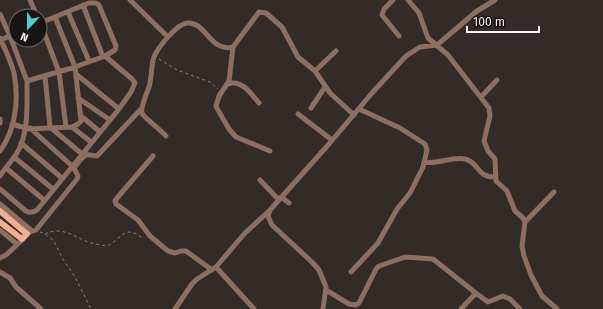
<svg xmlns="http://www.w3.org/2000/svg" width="603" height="309" font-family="'Fira Sans',sans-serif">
  <rect width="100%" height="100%" fill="#332b28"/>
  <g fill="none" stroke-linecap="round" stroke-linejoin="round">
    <!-- path -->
    <path stroke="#88817e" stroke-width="1" stroke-dasharray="3 3" stroke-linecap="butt" d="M 159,59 L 177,70 L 210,82 L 218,89
      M 40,232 L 45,234 L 53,240 L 64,261 L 75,277 L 91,309
      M 45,234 C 61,226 73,236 88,242 C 94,244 101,245 107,246 C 121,240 124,224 141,237 L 144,236"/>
    <!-- minor -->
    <path stroke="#8e6e61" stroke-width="5" d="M 30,0 L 37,16
      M 130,0 L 168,37
      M 393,0 L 384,9 L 382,15 L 399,36
      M 408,0 L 419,13 L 428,38 L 448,55 L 489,108 L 490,116 L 484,141 L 488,151 L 495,159 L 496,181 L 507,191 L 515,211 L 523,218 L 525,222 L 522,246 L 524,256 L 531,275 L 542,296 L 557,309
      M 83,5 L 103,57
      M 68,12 L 89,61
      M 0,14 L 10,36 L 27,81 L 75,67 L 105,56 L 115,50 L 116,46 L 99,5 L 96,3 L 89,3 L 40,23
      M 40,22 L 59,72 L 66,127
      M 0,38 C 5,49 11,61 14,73 C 19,99 16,129 0,151
      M 1,40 L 16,33
      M 233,47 L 229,81 L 219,96 L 216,106 L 218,110 L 229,129 L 236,137 L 270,151
      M 315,71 L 336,51
      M 76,74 L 119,109
      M 45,76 L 50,127 L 82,154
      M 228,84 C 242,79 251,94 259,103
      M 481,97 L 497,80
      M 78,98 L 110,120
      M 311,108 L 325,87
      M 298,114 L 332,140
      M 81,116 L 99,131
      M 0,119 L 0,123
      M 12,124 L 28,129 L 72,127 L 78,124 L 81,121 L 75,67 L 55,17
      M 72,127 L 91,142
      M 30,128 L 72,166
      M 166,136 C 161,130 144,118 142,113 C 140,108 147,93 149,87 C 152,78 151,64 154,57 C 158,47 177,24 187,23 C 206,21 210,53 233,47 L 259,12 L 266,13 L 282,27 L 298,57 L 315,71 L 330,93 L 354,115
      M 21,143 L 62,178
      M 153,156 L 117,198 L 115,201 L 116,204 L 138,220 L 150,236 L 168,251 L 175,253 L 181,251 L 186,251 L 212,270
      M 14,157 L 53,189
      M 424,162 C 438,165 451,156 465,159 C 479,162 477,178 495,177
      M 6,168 L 44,200
      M 0,176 C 5,168 12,161 17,153 C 29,133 27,103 27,81
      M 260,180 L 279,200
      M 0,189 L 26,211 C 30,213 33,213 37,210 L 119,109 L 131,92 L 135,83 L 132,79 L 105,56
      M 281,197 L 289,203
      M 0,204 L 32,231
      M 525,222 L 554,192
      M 0,230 L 17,244
      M 27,233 L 36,230 L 77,179 L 78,176 L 74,168 C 77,165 82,156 86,155 C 90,154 93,156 97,156 L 141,109
      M 0,258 L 6,255 L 22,240
      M 216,267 L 254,309
      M 0,272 L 10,278 L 16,287 L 41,309
      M 351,272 L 378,243 L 397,209 L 410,193 L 423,167 L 427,150 L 425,144 L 400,128 L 359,109
      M 326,290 L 349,304 L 356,305 L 359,303 L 376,269 L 379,266 L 405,257 L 433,259 L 477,294
      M 175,309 L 192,284 L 197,279 L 216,267 L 245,233 L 269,211
      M 323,309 L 326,287 L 319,270 L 313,263 L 272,225 L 268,216 L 270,210 L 329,144 L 372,93 L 406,56 L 420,47 L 437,45 L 477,11 L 495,0
      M 461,309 L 474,295 L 477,294 L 488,302 L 503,296 L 510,299 L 520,309"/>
    <!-- major -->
    <path stroke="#f0af93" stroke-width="6" d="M 0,211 L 27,234 L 22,239 L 0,222"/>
  </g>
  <!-- north arrow -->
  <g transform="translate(28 28) rotate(202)"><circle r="19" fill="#181413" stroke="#706c6a"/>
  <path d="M0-3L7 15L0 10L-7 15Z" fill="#53cdcb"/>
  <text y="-6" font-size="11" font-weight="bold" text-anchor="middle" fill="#f5f0ed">N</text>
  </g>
  <!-- scale -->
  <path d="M467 26v6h72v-6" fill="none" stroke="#f5f0ed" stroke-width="2"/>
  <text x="473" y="26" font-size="12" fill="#f5f0ed" stroke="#181413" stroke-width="3" paint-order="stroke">100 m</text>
</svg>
